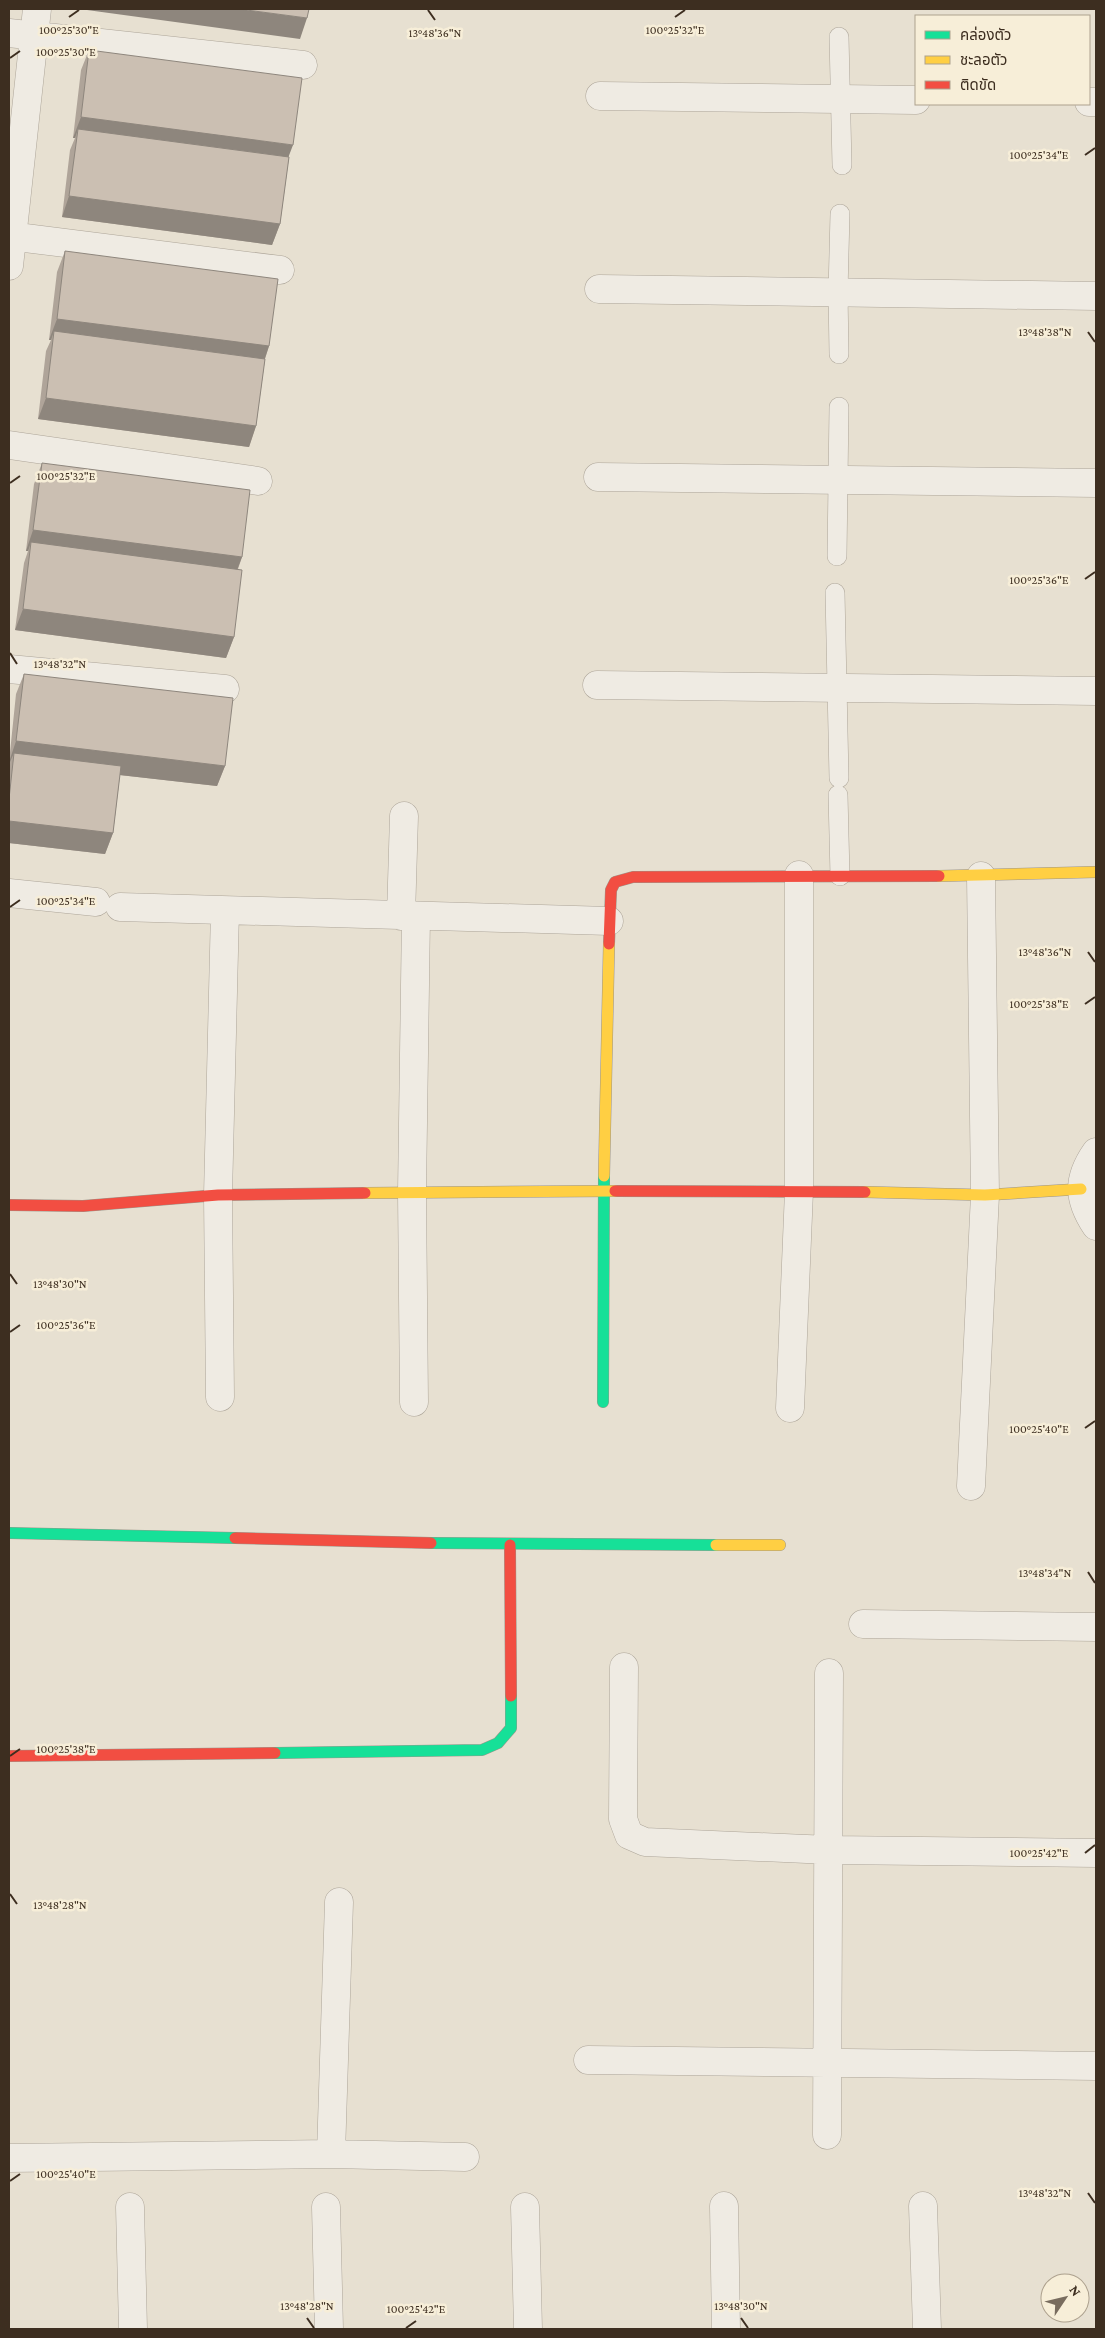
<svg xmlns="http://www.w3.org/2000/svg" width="1105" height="2338" font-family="'Crimson Pro','Noto Sans Thai',serif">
  <rect width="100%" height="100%" fill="#e7e0d1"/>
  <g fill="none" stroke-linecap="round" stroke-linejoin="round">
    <defs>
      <path id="lane" d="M 839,37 L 842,165
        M 839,354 L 838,292 L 840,214
        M 837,556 L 839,407
        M 835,593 L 839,778
        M 838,795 L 840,876"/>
      <path id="street" d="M 9,33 L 303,65
        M 600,96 L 916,100
        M 1089,102 L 1096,102
        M 9,236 L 280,270
        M 9,266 L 37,9
        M 599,289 L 1096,296
        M 9,445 L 258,481
        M 598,477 L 1096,483
        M 9,669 L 225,689
        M 597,685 L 1096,691
        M 9,893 L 96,902
        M 120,907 L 609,921
        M 401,916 L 404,816
        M 1096,1152 C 1077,1179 1078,1199 1096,1226
        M 220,1397 L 218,1195 L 225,911
        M 414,1402 L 412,1192 L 416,916
        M 790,1408 L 799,1191 L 799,875
        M 971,1486 L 985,1195 L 981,876
        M 863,1624 L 1096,1627
        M 624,1667 L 623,1819 L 629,1835 L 645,1842 L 829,1850 L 1096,1853
        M 588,2060 L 1096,2066
        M 827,2135 L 829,1673
        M 331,2154 L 339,1902
        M 9,2158 L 331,2154 L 465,2157
        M 724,2206 L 726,2329
        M 923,2206 L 927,2329
        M 130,2207 L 133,2329
        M 326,2207 L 329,2329
        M 525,2207 L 528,2329"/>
      <path id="fast" d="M 603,1402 L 604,1176
        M 9,1533 L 235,1538
        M 431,1543 L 716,1545
        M 275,1753 L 482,1750 L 498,1743 L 511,1728 L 511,1696"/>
      <path id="slow" d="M 939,876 L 1096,872
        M 604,1176 L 609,944
        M 865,1192 L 985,1195 L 1081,1189
        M 365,1193 L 615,1191
        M 716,1545 L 780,1545"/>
      <path id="jam" d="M 609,944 L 611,890 L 615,882 L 633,877 L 939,876
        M 615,1191 L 865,1192
        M 9,1205 L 83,1206 L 218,1195 L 365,1193
        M 235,1538 L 431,1543
        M 510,1545 L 511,1696
        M 9,1756 L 275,1753"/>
    </defs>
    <!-- lane casing -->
    <use href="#lane" stroke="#ada599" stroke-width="20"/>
    <!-- street casing -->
    <use href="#street" stroke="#ada599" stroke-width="29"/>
    <!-- fast casing -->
    <use href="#fast" stroke="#9c958a" stroke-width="12"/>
    <!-- slow casing -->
    <use href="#slow" stroke="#9c958a" stroke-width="12"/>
    <!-- jam casing -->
    <use href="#jam" stroke="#9c958a" stroke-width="12"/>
    <!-- lane -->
    <use href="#lane" stroke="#efebe3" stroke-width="19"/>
    <!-- street -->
    <use href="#street" stroke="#efebe3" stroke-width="28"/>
    <!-- fast -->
    <use href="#fast" stroke="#16e098" stroke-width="11"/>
    <!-- slow -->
    <use href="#slow" stroke="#ffcf43" stroke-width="11"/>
    <!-- jam -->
    <use href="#jam" stroke="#f24e42" stroke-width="11"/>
  </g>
  <!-- wall -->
  <path fill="#afa499" d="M 89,50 L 289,157 L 280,224 L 272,245 L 62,217 L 70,150 L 75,138 L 73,138 L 81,70 Z
    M 65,251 L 269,346 L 265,359 L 256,426 L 249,447 L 38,419 L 46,351 L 51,340 L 49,340 L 57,272 Z
    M 42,463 L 242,557 L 238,569 L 234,637 L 226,658 L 15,630 L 24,563 L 28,551 L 26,551 L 34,484 Z
    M 24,674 L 225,766 L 217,786 L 120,775 L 113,833 L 105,854 L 9,843 L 9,767 L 10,762 L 9,762 L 16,694 Z"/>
  <!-- shaded-wall -->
  <path fill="#8e867d" d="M 88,9 L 239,9 L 307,18 L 300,39 L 87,10 Z
    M 81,117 L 293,145 L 285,166 L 78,129 L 75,138 L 73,138 Z
    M 69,196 L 280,224 L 272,245 L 62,217 Z
    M 57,319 L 269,346 L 262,367 L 54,331 L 51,340 L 49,340 Z
    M 46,398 L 256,426 L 249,447 L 38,419 Z
    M 33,530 L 242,557 L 234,578 L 31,542 L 28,551 L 26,551 Z
    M 23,609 L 234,637 L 226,658 L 15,630 Z
    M 16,741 L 225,766 L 217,786 L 13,763 L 14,753 L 10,762 L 9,762 Z
    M 9,821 L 113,833 L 105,854 L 9,843 Z"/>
  <!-- building -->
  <path fill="#cbbfb2" stroke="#8e867d" d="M 239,9 L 309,9 L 307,18 Z
    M 89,50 L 302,78 L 293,145 L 81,117 Z
    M 78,129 L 289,157 L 280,224 L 69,196 Z
    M 65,251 L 278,279 L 269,346 L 57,319 Z
    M 54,331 L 265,359 L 256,426 L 46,398 Z
    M 42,463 L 250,490 L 242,557 L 33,530 Z
    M 31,542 L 242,570 L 234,637 L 23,609 Z
    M 24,674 L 233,698 L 225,766 L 16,741 Z
    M 14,753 L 121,766 L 113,833 L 9,821 L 9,799 Z"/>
  <!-- ticks -->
  <path fill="none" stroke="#3d2e20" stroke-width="2" d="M 428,10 L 435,20M 69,17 L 79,10M 675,17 L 685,10M 10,58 L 20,51M 1085,155 L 1095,148M 1088,332 L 1095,342M 10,483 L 20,476M 1085,579 L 1095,572M 10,653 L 17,664M 10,907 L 20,900M 1088,952 L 1095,962M 1085,1004 L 1095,997M 10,1274 L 17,1284M 10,1332 L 20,1325M 1085,1428 L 1095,1421M 1088,1572 L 1095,1583M 10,1756 L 20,1749M 1085,1853 L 1095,1845M 10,1894 L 17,1904M 10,2181 L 20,2174M 1088,2193 L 1095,2203M 307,2318 L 314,2328M 741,2318 L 748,2328M 406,2328 L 416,2321"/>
  <g font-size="12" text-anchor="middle" fill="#3d2e20" stroke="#f7eed8" stroke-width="5" stroke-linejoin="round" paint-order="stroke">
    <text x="69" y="34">100°25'30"E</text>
    <text x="675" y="34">100°25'32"E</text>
    <text x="435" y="37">13°48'36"N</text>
    <text x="66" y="56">100°25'30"E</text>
    <text x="1039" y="159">100°25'34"E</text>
    <text x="1045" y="336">13°48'38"N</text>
    <text x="66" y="480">100°25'32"E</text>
    <text x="1039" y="584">100°25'36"E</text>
    <text x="60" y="668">13°48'32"N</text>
    <text x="66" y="905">100°25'34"E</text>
    <text x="1045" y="956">13°48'36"N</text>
    <text x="1039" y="1008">100°25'38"E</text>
    <text x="60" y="1288">13°48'30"N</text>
    <text x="66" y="1329">100°25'36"E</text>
    <text x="1039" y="1433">100°25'40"E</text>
    <text x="1045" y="1577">13°48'34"N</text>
    <text x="66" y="1753">100°25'38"E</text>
    <text x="1039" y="1857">100°25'42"E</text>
    <text x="60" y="1909">13°48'28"N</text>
    <text x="66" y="2178">100°25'40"E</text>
    <text x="1045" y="2197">13°48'32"N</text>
    <text x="307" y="2310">13°48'28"N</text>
    <text x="741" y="2310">13°48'30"N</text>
    <text x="416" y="2313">100°25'42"E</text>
  </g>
  <!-- border -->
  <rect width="1105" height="2338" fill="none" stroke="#3d2e20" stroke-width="20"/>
  <!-- legend -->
  <rect x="915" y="15" width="175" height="90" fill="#f7eed8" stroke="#ada18e"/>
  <rect x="925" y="31" width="25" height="8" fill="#16e098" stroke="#ada18e"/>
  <text x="960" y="40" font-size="15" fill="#3d2e20">คล่องตัว</text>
  <rect x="925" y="56" width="25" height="8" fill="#ffcf43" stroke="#ada18e"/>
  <text x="960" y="65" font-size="15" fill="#3d2e20">ชะลอตัว</text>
  <rect x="925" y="81" width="25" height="8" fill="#f24e42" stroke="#ada18e"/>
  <text x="960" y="90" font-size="15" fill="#3d2e20">ติดขัด</text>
  <!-- north arrow -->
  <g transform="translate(1065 2298) rotate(55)"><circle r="24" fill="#f7eed8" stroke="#ada18e"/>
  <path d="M0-4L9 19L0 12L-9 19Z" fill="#786c5e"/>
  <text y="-8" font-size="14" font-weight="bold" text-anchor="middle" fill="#3d2e20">N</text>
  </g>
</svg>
